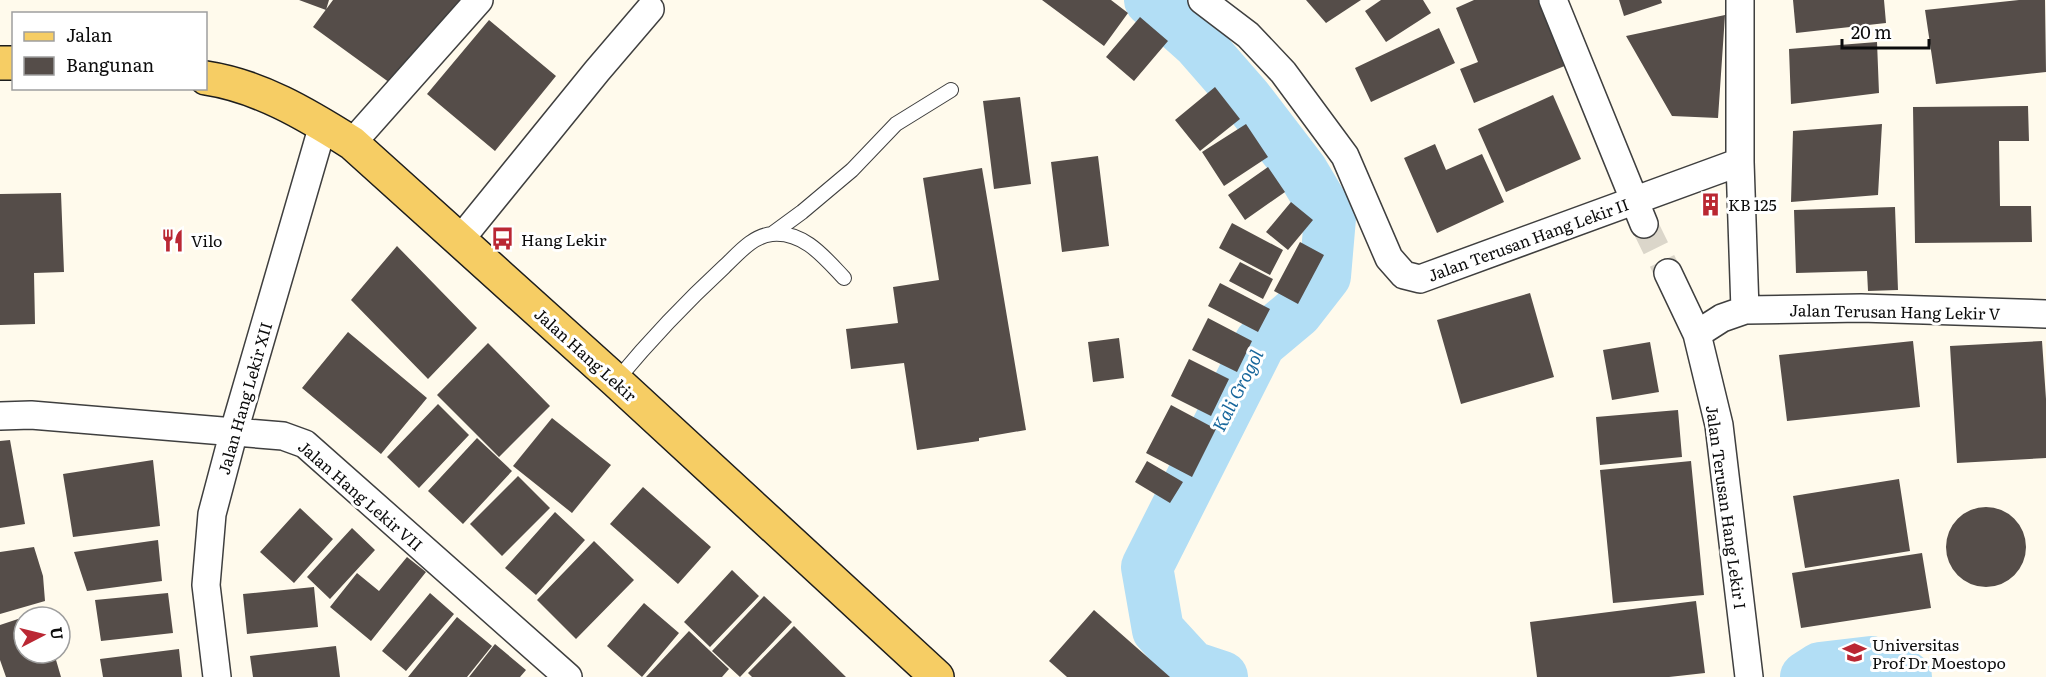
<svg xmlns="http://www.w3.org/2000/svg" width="2046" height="677" font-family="Literata,serif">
  <rect width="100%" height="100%" fill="#fffaec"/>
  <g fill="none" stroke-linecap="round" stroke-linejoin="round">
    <!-- river -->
    <path stroke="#b2def5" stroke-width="52" d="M 1150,0 L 1197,42 L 1246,98 L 1302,171 L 1330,218 L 1325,276 L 1297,312 L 1260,343 L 1147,567 L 1158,630 L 1192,667 L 1222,677
      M 1806,677 L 1820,668 L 1871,662 L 1906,677"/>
  </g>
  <!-- building -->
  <path fill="#554d49" d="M 299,0 L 329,0 L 326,10 Z
    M 333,0 L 460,0 L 397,88 L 313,27 Z
    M 1042,0 L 1111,0 L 1128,13 L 1104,46 Z
    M 1306,0 L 1361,0 L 1326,23 Z
    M 1381,0 L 1423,0 L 1431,13 L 1386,42 L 1365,11 Z
    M 1474,0 L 1540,0 L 1567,65 L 1474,103 L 1460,69 L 1478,62 L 1456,8 Z
    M 1619,0 L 1661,0 L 1662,3 L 1624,16 Z
    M 1793,0 L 1884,0 L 1886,23 L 1796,33 Z
    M 2019,0 L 2045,0 L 2046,72 L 1936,84 L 1925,10 Z
    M 1725,15 L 1718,118 L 1672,116 L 1626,36 Z
    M 1140,17 L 1168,41 L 1134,81 L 1106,57 Z
    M 489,20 L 556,76 L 495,151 L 427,94 Z
    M 1439,28 L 1455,63 L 1371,102 L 1355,68 Z
    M 1877,42 L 1879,93 L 1791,104 L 1789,49 Z
    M 1215,87 L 1240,119 L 1200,151 L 1175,120 Z
    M 1553,95 L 1581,159 L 1506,192 L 1478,129 Z
    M 1020,97 L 1031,184 L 994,189 L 983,101 Z
    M 2028,106 L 2029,141 L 1999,141 L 2000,206 L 2031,206 L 2032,242 L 1915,243 L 1913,107 Z
    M 1246,124 L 1268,157 L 1224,186 L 1202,152 Z
    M 1882,124 L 1878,195 L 1791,202 L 1793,131 Z
    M 1435,144 L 1446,170 L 1482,154 L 1504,202 L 1437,233 L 1404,158 Z
    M 1098,156 L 1109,246 L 1062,252 L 1051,162 Z
    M 1268,167 L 1285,192 L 1245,220 L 1228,195 Z
    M 982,168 L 1026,430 L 979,438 L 979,441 L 917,450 L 904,363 L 851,369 L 846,329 L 898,323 L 893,287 L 939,280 L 923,178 Z
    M 61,193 L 64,272 L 34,273 L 35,324 L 0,325 L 0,194 Z
    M 1716,194 L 1718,211 L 1703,213 L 1701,196 Z
    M 1291,202 L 1313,220 L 1288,250 L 1266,232 Z
    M 1895,207 L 1898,290 L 1868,291 L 1867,271 L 1796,273 L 1794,210 Z
    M 1232,223 L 1283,250 L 1270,275 L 1219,248 Z
    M 1300,242 L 1324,255 L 1298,304 L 1274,291 Z
    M 397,246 L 477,328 L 428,379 L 351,300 Z
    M 1240,262 L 1273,279 L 1263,299 L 1229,281 Z
    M 1220,283 L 1270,309 L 1258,332 L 1208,306 Z
    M 1530,293 L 1554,377 L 1461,404 L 1437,320 Z
    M 1208,318 L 1252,341 L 1237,372 L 1192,350 Z
    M 348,332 L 427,398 L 381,454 L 302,388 Z
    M 1119,338 L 1124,378 L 1093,382 L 1088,342 Z
    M 1913,341 L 1920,407 L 1787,421 L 1779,355 Z
    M 2042,341 L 2046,399 L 2046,458 L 1957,463 L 1950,346 Z
    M 1650,342 L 1659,392 L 1612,400 L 1603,350 Z
    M 488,343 L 550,406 L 499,457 L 437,395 Z
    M 1189,359 L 1229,379 L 1211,416 L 1171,396 Z
    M 438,404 L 469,435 L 419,488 L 387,457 Z
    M 1171,405 L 1216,429 L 1192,477 L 1146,453 Z
    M 1678,410 L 1682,457 L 1600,465 L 1596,417 Z
    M 552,418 L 611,465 L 572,513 L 513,466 Z
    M 477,438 L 512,471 L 463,524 L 428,491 Z
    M 10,440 L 25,524 L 0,528 L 0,441 Z
    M 153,460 L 160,526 L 73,537 L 63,474 Z
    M 1147,461 L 1183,482 L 1170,503 L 1135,482 Z
    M 1691,461 L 1704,595 L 1613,603 L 1600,470 Z
    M 518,476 L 550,508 L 502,556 L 470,524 Z
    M 1899,479 L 1910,551 L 1805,568 L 1793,496 Z
    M 643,487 L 711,547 L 678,584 L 610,524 Z
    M1946 547a40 40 0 1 1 80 0a40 40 0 1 1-80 0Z
    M 300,508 L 333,539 L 294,583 L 260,552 Z
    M 555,512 L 585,540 L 536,595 L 505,568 Z
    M 352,528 L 375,550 L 330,599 L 307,577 Z
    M 158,540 L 162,581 L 87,591 L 74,552 Z
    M 594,541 L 634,580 L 576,639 L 537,600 Z
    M 34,547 L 43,576 L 45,601 L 0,614 L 0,552 Z
    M 1922,553 L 1931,608 L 1801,628 L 1792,573 Z
    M 407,557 L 426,572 L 371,641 L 330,607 L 357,573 L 379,591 Z
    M 732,570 L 759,596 L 710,647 L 684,622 Z
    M 314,587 L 318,627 L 247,634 L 243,594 Z
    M 168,593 L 173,633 L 101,641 L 95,600 Z
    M 430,593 L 454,614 L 406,671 L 382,651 Z
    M 764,596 L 792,622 L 740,677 L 712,651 Z
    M 1696,601 L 1705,673 L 1669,677 L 1537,677 L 1530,622 Z
    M 644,603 L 679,633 L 642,677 L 607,646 Z
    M 1094,610 L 1170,677 L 1067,677 L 1049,661 Z
    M 24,617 L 24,653 L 54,653 L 61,677 L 6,677 L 0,660 L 0,625 Z
    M 457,617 L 492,646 L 467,677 L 408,677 Z
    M 794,626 L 846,677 L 752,677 L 748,673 Z
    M 689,631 L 729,669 L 722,677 L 646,677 Z
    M 495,644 L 526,670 L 520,677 L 469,677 Z
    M 336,646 L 340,677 L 253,677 L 250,656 Z
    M 179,649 L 182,677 L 103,677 L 100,659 Z"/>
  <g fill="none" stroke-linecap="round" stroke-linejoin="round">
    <!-- street-tunnel -->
    <path stroke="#dbd6ca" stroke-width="27" stroke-dasharray="27 14" stroke-linecap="butt" d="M 1644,224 L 1668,273"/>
    <defs>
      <path id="lane" d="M 772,234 L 802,212 L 852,170 L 896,124 L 951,90
        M 616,381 C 650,340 685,303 724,267 C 738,254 752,236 772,234 C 804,231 825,258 844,278"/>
      <path id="street" d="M 1202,0 L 1248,35 L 1283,72 L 1345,156 L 1389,258 L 1404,275 L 1420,279 L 1740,162
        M 1553,0 L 1644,224
        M 1740,0 L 1740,162 L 1745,310
        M 352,143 L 479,0
        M 459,241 L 597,71 L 650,9
        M 1668,273 L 1697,334 L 1719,425 L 1749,677
        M 1697,334 L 1722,318 L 1745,310 L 1861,308 L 2046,314
        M 0,416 L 31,415 L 283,436 L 305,444 L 568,677
        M 217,677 L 206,585 L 212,514 L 234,431 L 323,125"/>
      <path id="primary" d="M 0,63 L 14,63
        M 206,78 C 259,86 306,114 352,143 L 616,381 L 937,677"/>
    </defs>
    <!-- lane casing -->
    <use href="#lane" stroke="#3f3f3f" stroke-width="16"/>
    <!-- street casing -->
    <use href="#street" stroke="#3f3f3f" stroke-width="30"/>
    <!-- primary casing -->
    <use href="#primary" stroke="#1d1d1d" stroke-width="36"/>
    <!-- lane -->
    <use href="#lane" stroke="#fff" stroke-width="14"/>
    <!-- street -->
    <use href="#street" stroke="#fff" stroke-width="27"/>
    <!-- primary -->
    <use href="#primary" stroke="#f6cd64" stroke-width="33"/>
  </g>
  <!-- icons -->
  <defs>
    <symbol id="building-bare" viewBox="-9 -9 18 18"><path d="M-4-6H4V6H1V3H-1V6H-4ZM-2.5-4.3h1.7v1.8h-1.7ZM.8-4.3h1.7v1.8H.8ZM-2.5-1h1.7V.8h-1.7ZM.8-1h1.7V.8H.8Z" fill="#ba2733" stroke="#fff" stroke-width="2.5" paint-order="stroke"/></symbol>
    <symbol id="bus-bare" viewBox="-9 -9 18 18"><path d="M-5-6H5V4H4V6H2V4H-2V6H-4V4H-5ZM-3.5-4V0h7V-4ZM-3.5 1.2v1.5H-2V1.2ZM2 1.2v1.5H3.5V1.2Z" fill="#ba2733" stroke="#fff" stroke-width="2.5" paint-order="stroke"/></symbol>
    <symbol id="restaurant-bare" viewBox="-9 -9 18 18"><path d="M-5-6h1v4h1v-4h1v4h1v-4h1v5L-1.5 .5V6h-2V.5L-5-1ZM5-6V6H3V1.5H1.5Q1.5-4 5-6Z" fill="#ba2733" stroke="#fff" stroke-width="2.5" paint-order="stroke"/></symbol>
    <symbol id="university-bare" viewBox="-9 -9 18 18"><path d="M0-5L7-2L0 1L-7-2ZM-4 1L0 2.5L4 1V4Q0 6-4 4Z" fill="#ba2733" stroke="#fff" stroke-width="2.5" paint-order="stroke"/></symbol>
  </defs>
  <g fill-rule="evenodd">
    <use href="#building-bare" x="1694" y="188" width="33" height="33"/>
    <use href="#bus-bare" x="486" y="222" width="33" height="33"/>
    <use href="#restaurant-bare" x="156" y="224" width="33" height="33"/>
    <use href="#university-bare" x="1838" y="636" width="33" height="33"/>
  </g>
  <g text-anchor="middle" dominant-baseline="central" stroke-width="6" stroke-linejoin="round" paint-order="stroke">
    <!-- poi labels -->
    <g font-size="16" fill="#0c0c0c" stroke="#fff" text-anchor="start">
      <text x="1728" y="204">KB 125</text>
      <text x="521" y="239">Hang Lekir</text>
      <text x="191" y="240">Vilo</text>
      <text x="1872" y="644">Universitas<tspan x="1872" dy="18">Prof Dr Moestopo</tspan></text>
    </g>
    <!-- street labels -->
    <g font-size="16" fill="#0c0c0c" stroke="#fff">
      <text transform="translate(1528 239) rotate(-20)">Jalan Terusan Hang Lekir II</text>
      <text transform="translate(1895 311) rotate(1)">Jalan Terusan Hang Lekir V</text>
      <text transform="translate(586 354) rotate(42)">Jalan Hang Lekir</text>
      <text transform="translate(244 398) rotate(-74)">Jalan Hang Lekir XII</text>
      <text transform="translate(361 495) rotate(41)">Jalan Hang Lekir VII</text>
      <text transform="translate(1727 507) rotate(82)">Jalan Terusan Hang Lekir I</text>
    </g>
    <!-- water labels -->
    <g font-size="18" font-style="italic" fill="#18679c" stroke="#fff">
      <text transform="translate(1237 390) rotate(-63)">Kali Grogol</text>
    </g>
  </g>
  <!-- legend -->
  <rect x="12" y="12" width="195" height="78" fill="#ffffff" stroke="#9e9e9e" stroke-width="1.5"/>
  <rect x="24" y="32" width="30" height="9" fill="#f6cd64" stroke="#9e9e9e" stroke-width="1.5"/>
  <text x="66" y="42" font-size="18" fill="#0c0c0c">Jalan</text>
  <rect x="24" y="57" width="30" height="18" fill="#554d49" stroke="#9e9e9e" stroke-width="1.5"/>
  <text x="66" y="72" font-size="18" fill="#0c0c0c">Bangunan</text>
  <!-- north arrow -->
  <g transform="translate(42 635) rotate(83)"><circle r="28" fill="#ffffff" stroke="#9e9e9e" stroke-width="1.5"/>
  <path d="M0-4.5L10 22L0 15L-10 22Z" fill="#ba2733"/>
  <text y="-9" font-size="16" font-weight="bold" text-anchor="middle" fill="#0c0c0c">U</text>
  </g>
  <!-- scale -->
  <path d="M1842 39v9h87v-9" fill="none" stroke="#0c0c0c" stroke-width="3"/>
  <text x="1851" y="39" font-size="18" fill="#0c0c0c" stroke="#ffffff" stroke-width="4.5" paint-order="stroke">20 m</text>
</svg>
